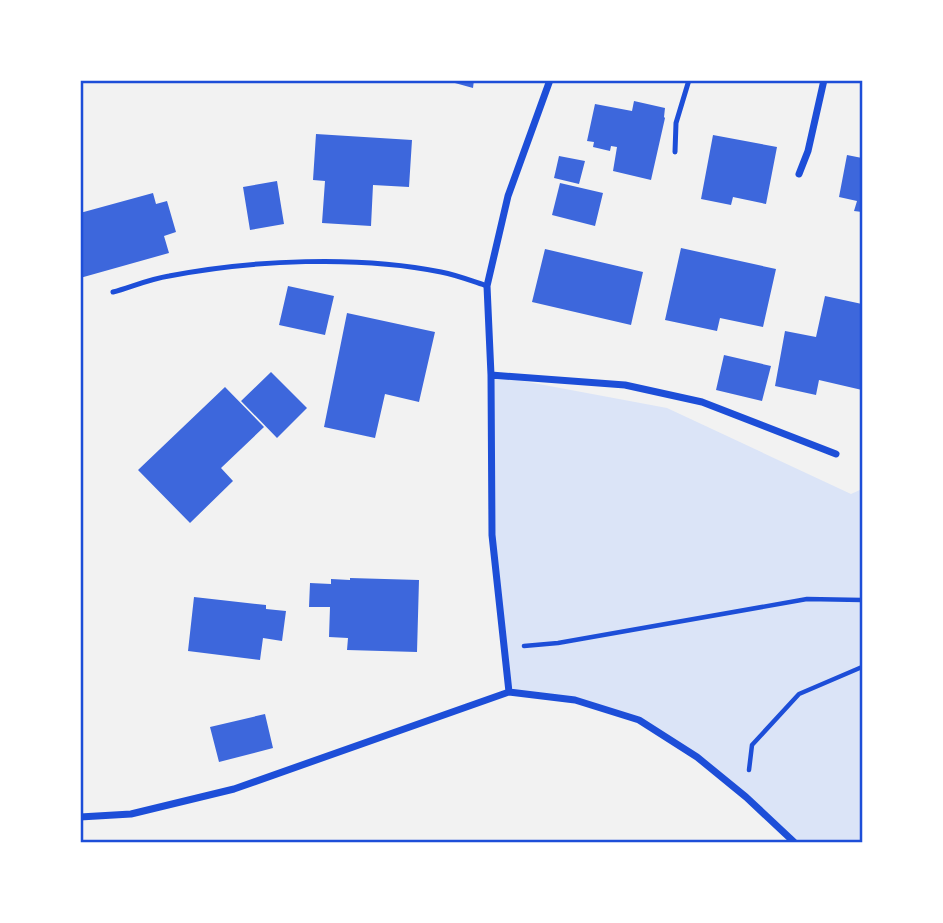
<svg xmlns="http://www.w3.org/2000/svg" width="943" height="923" font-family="Montserrat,sans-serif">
  <rect width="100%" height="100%" fill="#f2f2f2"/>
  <!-- green -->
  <path fill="#dbe4f7" d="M 491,375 L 667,408 L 851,494 L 862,489 L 862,842 L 793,842 C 747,802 694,746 639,720 C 599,701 553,697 509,692 L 492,535 Z"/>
  <!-- building -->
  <path fill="#3d67dc" d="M 444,80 L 474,80 L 473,88 Z
    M 634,101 L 665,108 L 664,117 L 665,118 L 651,180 L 613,171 L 617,147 L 611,146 L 610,151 L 593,147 L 594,142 L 587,141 L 595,104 L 632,111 Z
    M 316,134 L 412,140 L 409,187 L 373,185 L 371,226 L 322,223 L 325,181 L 313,180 Z
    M 713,135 L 777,147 L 766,204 L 733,197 L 731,205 L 701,199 Z
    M 847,155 L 862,158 L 862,212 L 854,211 L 857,201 L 839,197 Z
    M 559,156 L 585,161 L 579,184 L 554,178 Z
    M 277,181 L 284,224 L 250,230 L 243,187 Z
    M 560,183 L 603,193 L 595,226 L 552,215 Z
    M 153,193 L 156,204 L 167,201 L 176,232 L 164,236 L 169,253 L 80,278 L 80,213 Z
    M 681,248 L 776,269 L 763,327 L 720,318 L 717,331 L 665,320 Z
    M 545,249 L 643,272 L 631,325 L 532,302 Z
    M 288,286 L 334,296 L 325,335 L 279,325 Z
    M 825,296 L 862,304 L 862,390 L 819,380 L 816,395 L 775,386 L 785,331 L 816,337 Z
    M 347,313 L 435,332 L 419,402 L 385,394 L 375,438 L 324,427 Z
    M 724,355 L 771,366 L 762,401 L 716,390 Z
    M 271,372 L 307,408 L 277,438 L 241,401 Z
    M 225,387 L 264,427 L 221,468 L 233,481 L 190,523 L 138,470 Z
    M 350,578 L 419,580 L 417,652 L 347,650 L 348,638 L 329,637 L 330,607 L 309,607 L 310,583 L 331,584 L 331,579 L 350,580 Z
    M 194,597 L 266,605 L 266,609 L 286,611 L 282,641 L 263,638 L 260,660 L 188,651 Z
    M 265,714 L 273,748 L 219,762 L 210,727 Z"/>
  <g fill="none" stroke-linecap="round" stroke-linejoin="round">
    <!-- path -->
    <path stroke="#1d4ed8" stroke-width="4.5" d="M 524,646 L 558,643 L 807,599 L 862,600
      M 749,770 L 752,745 L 799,694 L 862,667"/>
    <!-- service -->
    <path stroke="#1d4ed8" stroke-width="5" d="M 675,152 L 676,123 L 689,80
      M 113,292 C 131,287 150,279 169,276 C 252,260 359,255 441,272 C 457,275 472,281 487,286"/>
    <!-- minor -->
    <path stroke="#1d4ed8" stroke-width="7" d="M 799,174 L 808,151 L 824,80
      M 491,375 L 625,385 L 702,402 L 836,454
      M 509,692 L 492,535 L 491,375 L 487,286 L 508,196 L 550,80
      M 80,817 L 131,814 L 234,789 L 509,692 L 575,700 L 639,720 L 697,757 L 746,797 L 794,842"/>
  </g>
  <!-- border -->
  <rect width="943" height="923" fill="none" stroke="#ffffff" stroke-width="164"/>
  <rect x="82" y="82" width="779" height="759" fill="none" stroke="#1d4ed8" stroke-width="2.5"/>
</svg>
